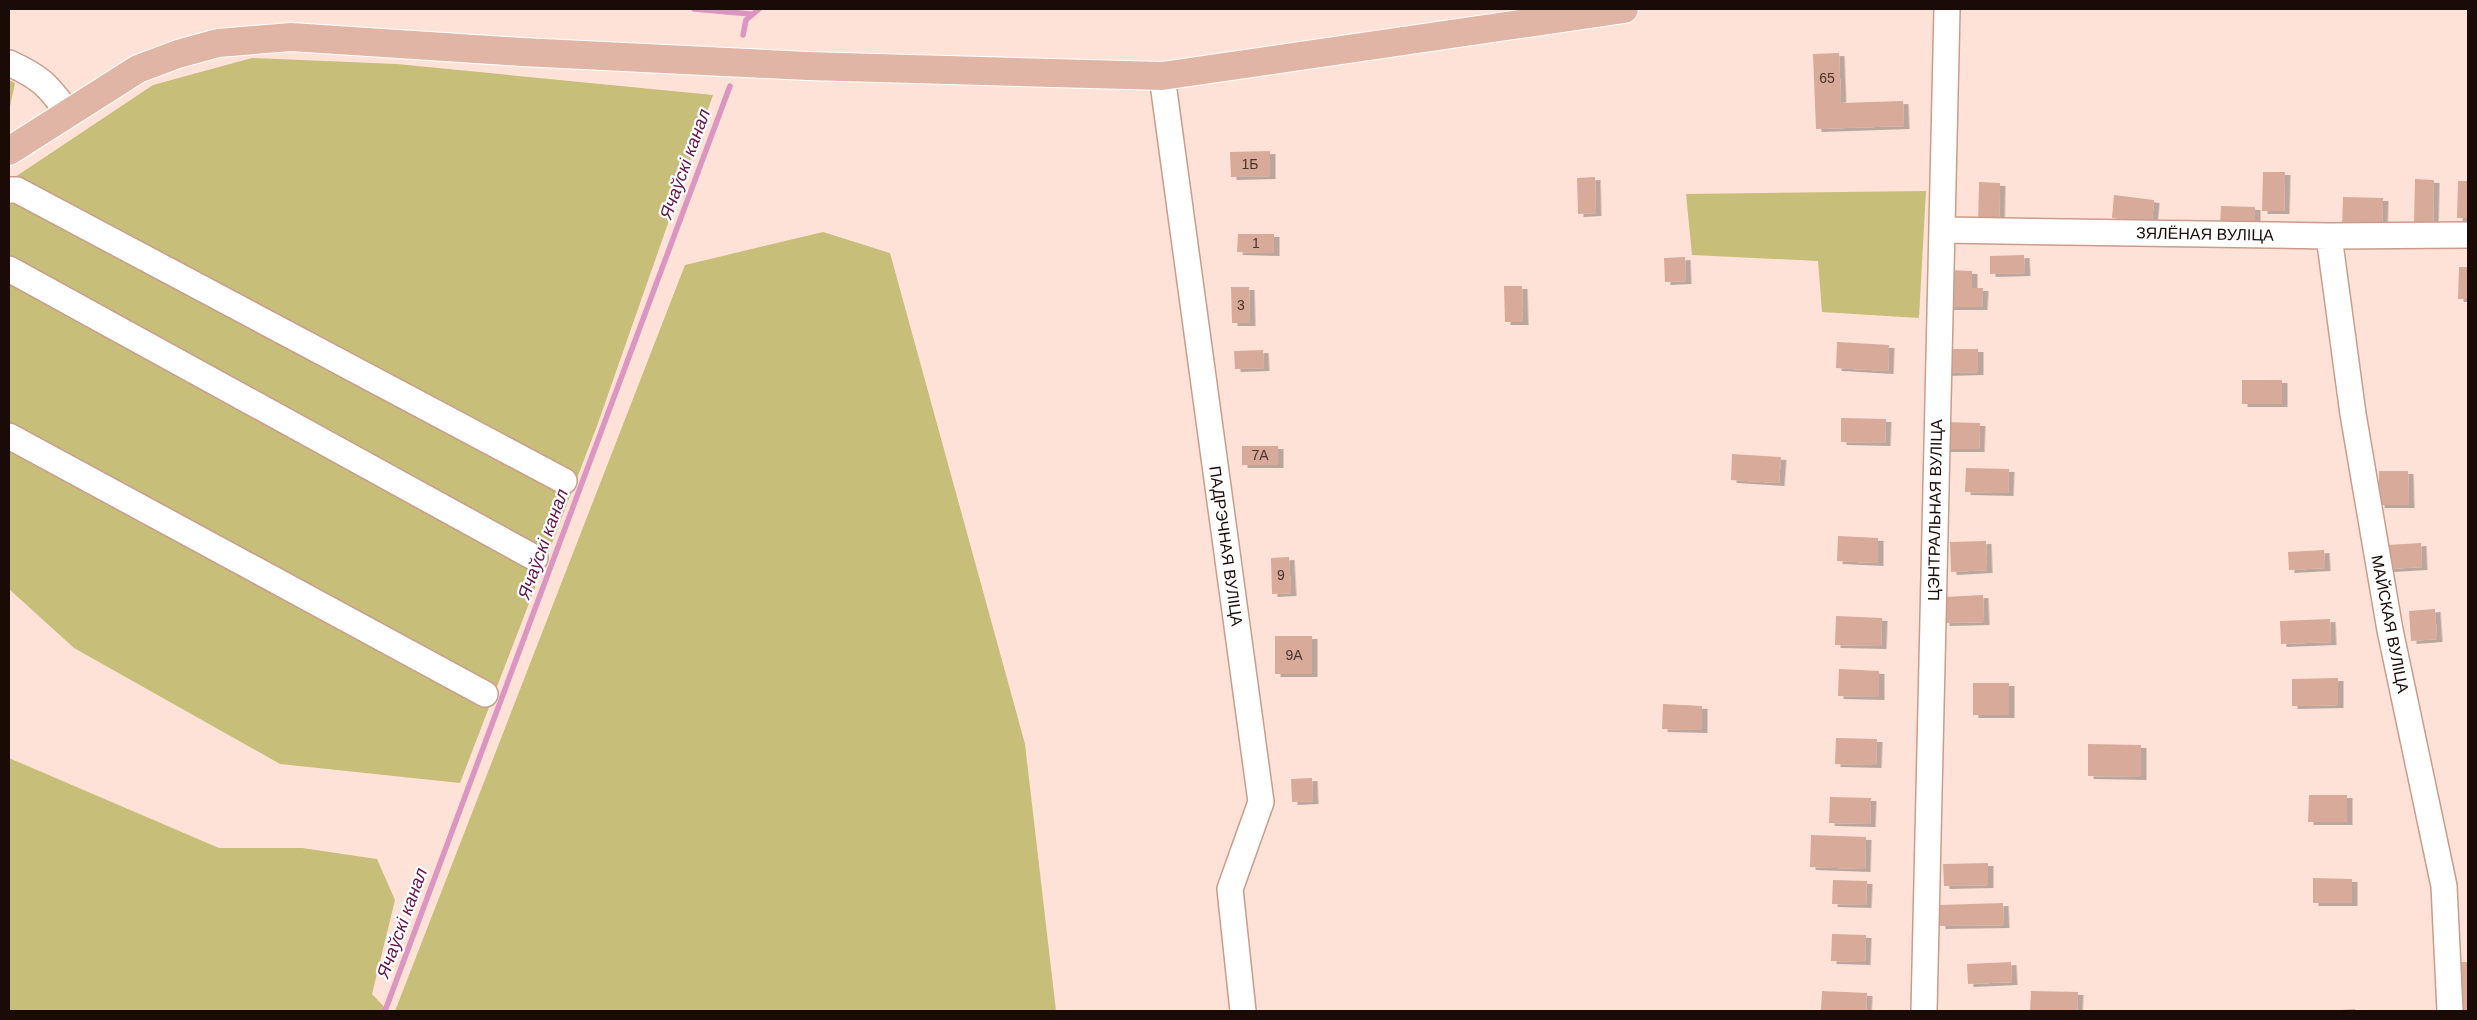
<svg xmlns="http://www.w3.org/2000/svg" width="2477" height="1020" font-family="Arial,sans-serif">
  <defs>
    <filter id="shadow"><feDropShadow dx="5.5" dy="3" stdDeviation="0" flood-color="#0004"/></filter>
  </defs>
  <rect width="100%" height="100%" fill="#ffe2d7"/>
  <!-- green -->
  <path fill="#c7be79" d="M 252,58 L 397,64 L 713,95 L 597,426 L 460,783 L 280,764 L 74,648 L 9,589 L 9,181 L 153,85 Z
    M 9,80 L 15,83 L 9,111 Z
    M 1926,191 L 1919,318 L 1822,312 L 1818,261 L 1692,255 L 1686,194 Z
    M 823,232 L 890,253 L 1025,744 L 1056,1011 L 395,1011 L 685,265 Z
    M 9,758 L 219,848 L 302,848 L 377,859 L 395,900 L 372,994 L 388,1011 L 9,1011 Z"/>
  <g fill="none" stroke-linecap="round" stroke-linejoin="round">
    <!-- stream -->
    <path stroke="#db95c1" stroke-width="5.5" d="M 694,9 L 751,14
      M 743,35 L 746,20 L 759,9
      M 385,1011 L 730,86"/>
  </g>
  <!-- building -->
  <path fill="#d7aa99" filter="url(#shadow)" d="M 1839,53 L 1841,103 L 1903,101 L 1904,126 L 1816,129 L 1813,54 Z
    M 1270,151 L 1270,176 L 1231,177 L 1230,152 Z
    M 2263,172 L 2285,172 L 2284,211 L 2262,211 Z
    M 1595,177 L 1596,213 L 1578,214 L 1577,178 Z
    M 2415,179 L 2434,180 L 2433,225 L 2414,224 Z
    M 2458,181 L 2468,181 L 2468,218 L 2457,218 Z
    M 1979,182 L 2000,183 L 1999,229 L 1978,228 Z
    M 2114,195 L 2154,200 L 2152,223 L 2112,218 Z
    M 2343,197 L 2383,198 L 2382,229 L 2342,228 Z
    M 2221,206 L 2255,207 L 2255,226 L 2220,224 Z
    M 1238,234 L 1274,234 L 1274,253 L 1237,252 Z
    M 2024,255 L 2025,273 L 1990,274 L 1990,256 Z
    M 1685,257 L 1686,281 L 1665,282 L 1664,258 Z
    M 2459,267 L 2468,267 L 2468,299 L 2458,299 Z
    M 1949,270 L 1972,271 L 1972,288 L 1983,288 L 1982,307 L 1948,307 Z
    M 1504,286 L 1522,286 L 1523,322 L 1505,322 Z
    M 1231,287 L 1249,287 L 1250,323 L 1232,323 Z
    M 1837,342 L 1889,345 L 1888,371 L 1836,368 Z
    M 1943,349 L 1978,349 L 1978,372 L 1943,373 Z
    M 1263,350 L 1264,368 L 1235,369 L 1234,351 Z
    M 2242,380 L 2282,380 L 2282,404 L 2242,404 Z
    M 1841,418 L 1886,419 L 1885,443 L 1841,442 Z
    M 1944,422 L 1980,423 L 1979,449 L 1944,449 Z
    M 1242,446 L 1278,446 L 1278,465 L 1242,465 Z
    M 1732,454 L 1781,457 L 1779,483 L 1731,480 Z
    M 1966,468 L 2009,469 L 2008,493 L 1965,492 Z
    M 2379,471 L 2408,471 L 2409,505 L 2379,505 Z
    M 1838,536 L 1878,538 L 1878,563 L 1837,561 Z
    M 1986,541 L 1987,570 L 1951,572 L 1950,542 Z
    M 2421,543 L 2422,567 L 2388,569 L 2387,545 Z
    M 2324,550 L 2325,568 L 2289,570 L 2288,552 Z
    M 1289,557 L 1291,593 L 1272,594 L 1271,558 Z
    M 1983,595 L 1984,622 L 1944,623 L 1943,597 Z
    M 2435,609 L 2437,639 L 2411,641 L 2409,611 Z
    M 1836,616 L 1882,618 L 1881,646 L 1835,645 Z
    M 2330,619 L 2331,642 L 2281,644 L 2280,621 Z
    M 1275,636 L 1312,636 L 1312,674 L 1275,674 Z
    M 1839,669 L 1879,671 L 1879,697 L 1838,696 Z
    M 2338,678 L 2338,705 L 2292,706 L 2292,679 Z
    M 1973,683 L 2009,683 L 2009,715 L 1973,715 Z
    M 1663,704 L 1702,706 L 1702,730 L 1662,729 Z
    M 1836,738 L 1877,739 L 1876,765 L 1835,764 Z
    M 2088,744 L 2141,745 L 2141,777 L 2088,776 Z
    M 1312,778 L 1313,801 L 1292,802 L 1291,779 Z
    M 2309,795 L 2347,795 L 2347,822 L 2308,822 Z
    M 1830,797 L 1871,798 L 1870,824 L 1829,823 Z
    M 1811,835 L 1866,837 L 1865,869 L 1810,867 Z
    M 1988,863 L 1988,885 L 1944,886 L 1943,864 Z
    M 2313,878 L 2352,879 L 2352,903 L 2313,903 Z
    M 1833,880 L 1867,881 L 1866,905 L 1832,904 Z
    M 2003,903 L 2004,925 L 1940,926 L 1939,905 Z
    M 1832,934 L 1866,935 L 1865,962 L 1831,961 Z
    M 2011,962 L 2012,982 L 1968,984 L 1967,964 Z
    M 2456,962 L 2468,962 L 2468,1011 L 2457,1011 Z
    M 1822,991 L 1867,993 L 1866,1011 L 1821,1011 Z
    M 2031,991 L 2078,992 L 2077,1011 L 2030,1011 Z
    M 2355,1009 L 2355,1011 L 2340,1011 L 2340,1010 Z"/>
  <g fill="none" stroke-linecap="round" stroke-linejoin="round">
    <defs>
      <path id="minor" d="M 9,63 C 40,77 48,85 68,113
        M 1162,76 L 1261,802 L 1230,889 L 1243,1011
        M 9,190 L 17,190 L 564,481
        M 1943,230 L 2329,236 L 2468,235
        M 2329,236 L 2353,414 L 2390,630 L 2444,886 L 2450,1011
        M 9,269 L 535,558
        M 9,436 L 485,694
        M 1924,1011 L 1947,9"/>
      <path id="major" d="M 9,151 L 138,69 L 178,54 L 218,43 L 291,37 L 522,52 L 807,66 L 1162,76 L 1624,9"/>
    </defs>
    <!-- minor casing -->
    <use href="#minor" stroke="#c99c8b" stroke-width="28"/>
    <!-- major casing -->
    <use href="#major" stroke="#fff" stroke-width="30"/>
    <!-- minor -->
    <use href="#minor" stroke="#fff" stroke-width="25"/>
    <!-- major -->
    <use href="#major" stroke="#e0b5a5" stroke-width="28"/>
  </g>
  <g text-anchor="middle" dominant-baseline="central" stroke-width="4.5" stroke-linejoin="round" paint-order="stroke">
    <!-- number labels -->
    <g font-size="14" fill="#4a332b">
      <text x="1827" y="78">65</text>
      <text x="1250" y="164">1Б</text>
      <text x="1256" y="243">1</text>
      <text x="1241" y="305">3</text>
      <text x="1260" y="455">7А</text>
      <text x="1281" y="575">9</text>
      <text x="1294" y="655">9А</text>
    </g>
    <!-- street labels -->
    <g font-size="16" fill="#1b0b06" stroke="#fff">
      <text transform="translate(2205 234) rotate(1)">ЗЯЛЁНАЯ ВУЛІЦА</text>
      <text transform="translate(1935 510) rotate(-89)">ЦЭНТРАЛЬНАЯ ВУЛІЦА</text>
      <text transform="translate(1226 546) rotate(82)">ПАДРЭЧНАЯ ВУЛІЦА</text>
      <text transform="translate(2390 624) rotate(79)">МАЙСКАЯ ВУЛІЦА</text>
    </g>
    <!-- water labels -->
    <g font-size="18" font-style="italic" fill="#65144f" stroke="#fff">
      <text transform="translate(685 164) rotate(-70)">Ячаўскі канал</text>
      <text transform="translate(543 544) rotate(-70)">Ячаўскі канал</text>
      <text transform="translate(402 923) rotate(-70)">Ячаўскі канал</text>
    </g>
  </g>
  <!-- border -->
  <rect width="2477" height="1020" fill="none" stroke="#1b0b06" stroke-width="20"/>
</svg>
